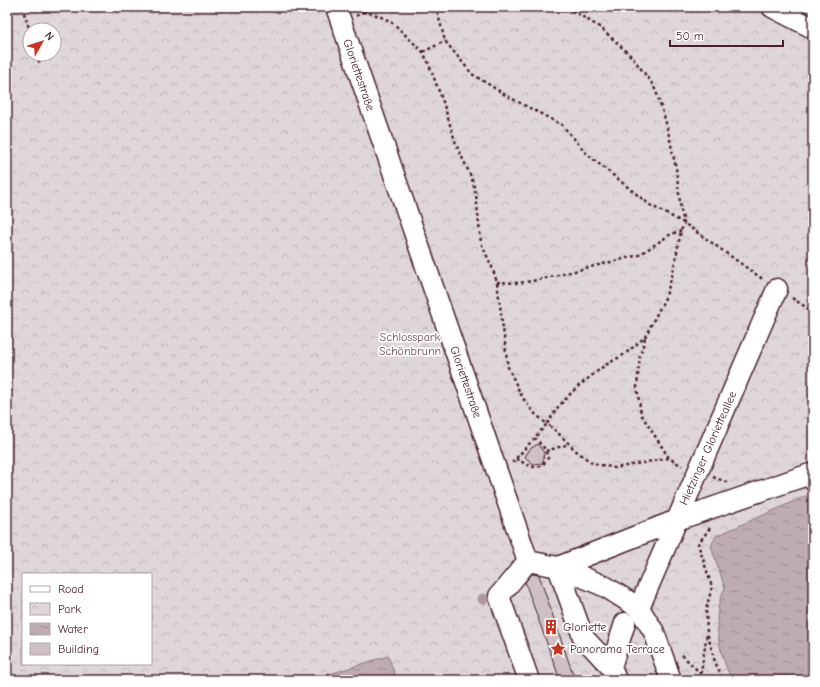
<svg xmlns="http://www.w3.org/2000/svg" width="820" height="687" font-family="'Comic Neue',sans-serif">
  <defs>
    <pattern id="park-crowns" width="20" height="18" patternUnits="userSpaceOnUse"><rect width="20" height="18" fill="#ded6d9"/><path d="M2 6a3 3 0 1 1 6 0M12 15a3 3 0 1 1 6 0" fill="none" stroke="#c0b7ba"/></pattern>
    <pattern id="water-ripples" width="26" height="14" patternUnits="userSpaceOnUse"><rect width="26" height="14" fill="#bdadb0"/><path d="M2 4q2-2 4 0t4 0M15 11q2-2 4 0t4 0" fill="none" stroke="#9c8c8f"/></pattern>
  </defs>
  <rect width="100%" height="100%" fill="#f8f6f7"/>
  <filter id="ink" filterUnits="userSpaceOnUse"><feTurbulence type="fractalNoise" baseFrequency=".025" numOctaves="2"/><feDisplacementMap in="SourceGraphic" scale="8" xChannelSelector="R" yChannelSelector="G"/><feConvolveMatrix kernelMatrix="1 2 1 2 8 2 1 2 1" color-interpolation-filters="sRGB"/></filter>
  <g filter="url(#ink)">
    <!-- park -->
    <path fill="url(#park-crowns)" stroke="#947a82" fill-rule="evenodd" d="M 7,7 L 813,7 L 813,680 L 7,680 ZM 30,30 L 54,30 L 54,54 L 30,54 ZM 23,574 L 151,574 L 151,664 L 23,664 Z"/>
    <!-- water -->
    <path fill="url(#water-ripples)" stroke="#8f747b" d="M 806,496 L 813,516 L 813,680 L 732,680 C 719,654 710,614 725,588 L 711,546 L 716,536 Z
      M 388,656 L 397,680 L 310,680 Z"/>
    <!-- building -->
    <path fill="#cdc1c4" stroke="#4a1f2b" d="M 538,444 L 544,453 L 543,463 L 533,464 L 525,457 L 530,449 Z
      M 532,574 L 539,575 L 575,680 L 560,680 L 525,582 Z"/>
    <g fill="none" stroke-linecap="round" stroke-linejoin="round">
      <defs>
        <path id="minor" d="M 336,7 L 528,561
          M 772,7 L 813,28
          M 528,561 L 558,567 L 569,571 L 606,587 L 639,608 L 654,632 L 671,680
          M 528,561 L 499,596 L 529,680
          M 639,608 L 777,289
          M 611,667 L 625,623
          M 616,680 L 611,667 L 583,637 L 558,567 L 677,520 L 810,474 L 813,480"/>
      </defs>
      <!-- minor casing -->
      <use href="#minor" stroke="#4a1f2b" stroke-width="23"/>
      <!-- path -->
      <path stroke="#4a1f2b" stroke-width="2.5" stroke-dasharray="3 3" stroke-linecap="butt" d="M 22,7 L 30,31
        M 436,7 L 445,41 L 472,74 L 507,96 L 562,125 L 588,155 L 650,205 L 684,223 L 764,280
        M 567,7 L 601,28 L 615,41 L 632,57 L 651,82 L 656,91 L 665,119 L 670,140 L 676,168 L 681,210 L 684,223 L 681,231 L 673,272 L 666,296 L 645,337 L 625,354 L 604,366 L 576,388 L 558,407 L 547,424 L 556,431 L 575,450 L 592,463 L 615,468 L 669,458 L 682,466
        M 363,12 L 374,14 L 388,20 L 394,24 L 423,52 L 428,62 L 443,102 L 456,144 L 472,179 L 476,195 L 481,243 L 492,267 L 497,282 L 508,367 L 522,397 L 533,412 L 547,424 L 511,464
        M 356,16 L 363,12 L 366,7
        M 423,52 L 445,41
        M 37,54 L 40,65
        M 497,282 L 518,283 L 538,280 L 639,255 L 671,234 L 681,231
        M 792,298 L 813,312
        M 645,338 L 640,356 L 637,387 L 641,414 L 669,458
        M 546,451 L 569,444
        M 516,459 L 532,467 L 542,466 L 548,458 L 545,449 L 535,438
        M 713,477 L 729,483
        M 710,528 L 698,544 L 712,587 L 706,610 L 707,632 L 715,662 L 723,680
        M 682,655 L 707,680
        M 700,680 L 707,633"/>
      <!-- minor -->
      <use href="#minor" stroke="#fff" stroke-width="20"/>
    </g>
    <!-- trees -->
    <circle fill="#ad999e" cx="483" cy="599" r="5.5"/>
  </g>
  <!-- icons -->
  <defs>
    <symbol id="building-bare" viewBox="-9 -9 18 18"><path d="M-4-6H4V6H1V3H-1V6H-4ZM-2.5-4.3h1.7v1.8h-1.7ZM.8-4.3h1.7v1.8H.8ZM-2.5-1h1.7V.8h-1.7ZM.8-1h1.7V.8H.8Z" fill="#c8321e" stroke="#fff" stroke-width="2.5" paint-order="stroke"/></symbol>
    <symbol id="sight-bare" viewBox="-9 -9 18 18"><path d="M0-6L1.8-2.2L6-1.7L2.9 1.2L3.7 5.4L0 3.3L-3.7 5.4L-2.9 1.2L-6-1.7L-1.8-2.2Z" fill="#c8321e" stroke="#fff" stroke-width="2.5" paint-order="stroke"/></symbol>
  </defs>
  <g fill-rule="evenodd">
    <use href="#building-bare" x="540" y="616" width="22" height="22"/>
    <use href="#sight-bare" x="547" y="638" width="22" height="22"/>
  </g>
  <g text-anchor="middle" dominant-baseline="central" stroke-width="3.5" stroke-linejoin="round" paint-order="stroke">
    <!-- street labels -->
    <g font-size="12" fill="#4a1f2b" stroke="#fff">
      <text transform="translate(359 75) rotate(71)">Gloriettestraße</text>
      <text transform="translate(466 382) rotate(71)">Gloriettestraße</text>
      <text transform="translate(708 448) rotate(-66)">Hietzinger Glorietteallee</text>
    </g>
    <!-- park labels -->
    <g font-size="12" fill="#6f4d56" stroke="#fff">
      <text x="410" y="337">Schlosspark<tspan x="410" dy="14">Schönbrunn</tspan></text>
    </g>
    <!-- poi labels -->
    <g font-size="12" fill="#4a1f2b" stroke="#fff" text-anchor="start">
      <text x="563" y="627">Gloriette</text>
      <text x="570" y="649">Panorama Terrace</text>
    </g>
  </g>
  <!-- margin -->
  <rect width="820" height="687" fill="none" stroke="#fff" stroke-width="24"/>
  <rect x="12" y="12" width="796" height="663" fill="none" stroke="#4a1f2b" stroke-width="1.5" filter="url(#ink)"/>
  <!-- legend -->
  <rect x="22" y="573" width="130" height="92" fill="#ffffff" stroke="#b7a5aa"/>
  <rect x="30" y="586" width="20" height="6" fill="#ffffff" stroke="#b7a5aa"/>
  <text x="58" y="593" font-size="12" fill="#4a1f2b">Road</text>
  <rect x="30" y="603" width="20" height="12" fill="url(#park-crowns)" stroke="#b7a5aa"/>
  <text x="58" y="613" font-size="12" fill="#4a1f2b">Park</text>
  <rect x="30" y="623" width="20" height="12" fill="url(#water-ripples)" stroke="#b7a5aa"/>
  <text x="58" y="633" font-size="12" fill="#4a1f2b">Water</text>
  <rect x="30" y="643" width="20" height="12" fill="#cdc1c4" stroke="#b7a5aa"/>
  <text x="58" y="653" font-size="12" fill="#4a1f2b">Building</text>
  <!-- north arrow -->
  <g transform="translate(42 42) rotate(51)"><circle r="19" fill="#ffffff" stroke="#b7a5aa"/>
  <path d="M0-3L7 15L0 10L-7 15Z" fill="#c8321e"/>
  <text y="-6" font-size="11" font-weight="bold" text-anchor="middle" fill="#4a1f2b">N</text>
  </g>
  <!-- scale -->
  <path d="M670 40v6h113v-6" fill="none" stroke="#4a1f2b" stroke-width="2"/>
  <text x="676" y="40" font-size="12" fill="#4a1f2b" stroke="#ffffff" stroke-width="3" paint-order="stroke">50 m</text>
</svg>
